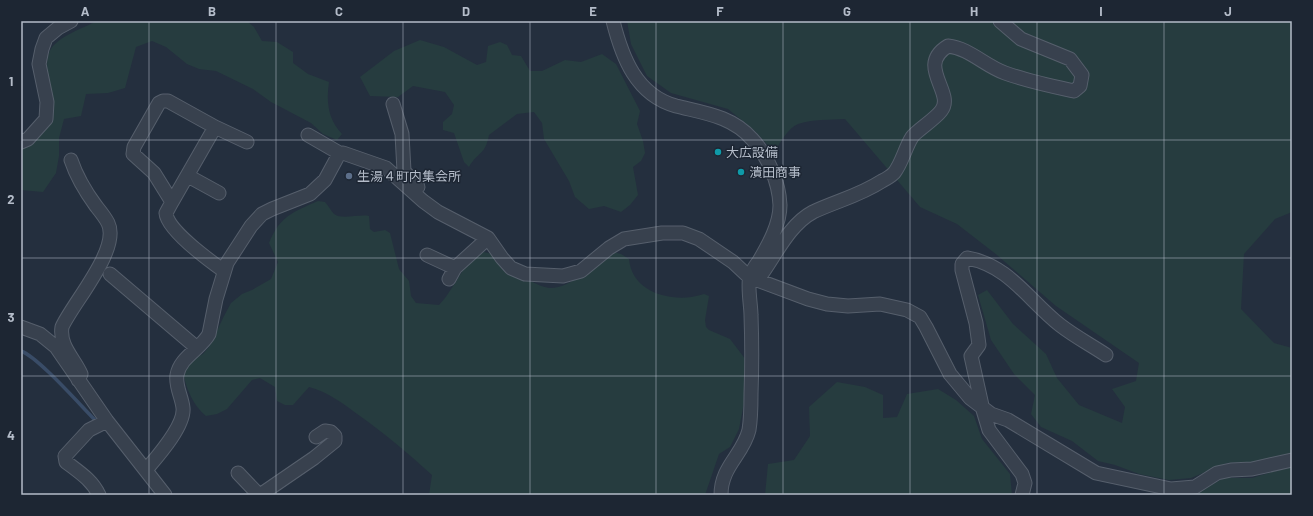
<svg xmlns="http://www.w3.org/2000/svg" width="1313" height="516" font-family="Barlow,'Noto Sans JP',sans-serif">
  <rect width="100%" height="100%" fill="#242f3e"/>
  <!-- green -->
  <path fill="#263c3f" d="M 97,21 L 247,21 L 254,27 L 262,41 L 277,42 L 293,52 L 293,63 L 308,74 L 329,82 C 326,102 328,119 342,134 L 337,140 L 323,134 L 311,123 L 271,102 L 253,89 L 216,71 L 199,69 L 187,64 L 166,47 L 152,41 L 136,47 L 125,88 L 108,93 L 86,94 L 81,116 L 64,119 L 59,138 L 59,156 L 56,173 L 43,192 L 21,190 L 21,149 C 81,122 30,70 54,45 C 65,34 83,28 97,21 Z
    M 627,21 L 1292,21 L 1292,212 L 1275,219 L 1244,254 L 1241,309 L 1274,343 L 1292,348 L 1292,453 L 1253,462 L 1227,463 L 1191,478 L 1169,480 L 1139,474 L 1115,465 L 1098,461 L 1072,441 L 1041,427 L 1031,414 L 1035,395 L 1014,374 L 991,340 L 978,295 L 987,290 L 1013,324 L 1046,354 L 1057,378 L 1079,405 L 1122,423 L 1125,407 L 1112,389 L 1136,381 L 1139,363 L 1056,306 L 997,255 L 957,224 L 920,207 L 845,119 C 830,120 812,119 798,124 C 788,128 780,143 774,152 L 755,131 L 728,109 L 671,93 L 647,76 L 631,44 Z
    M 420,40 L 444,47 L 477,65 L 486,62 L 488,46 L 500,42 L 507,45 L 512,55 L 521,56 L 530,71 L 542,71 L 565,60 L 581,62 L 602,54 L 616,64 L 640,111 L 637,124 L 643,141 L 645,153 L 641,161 L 633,167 L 638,195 L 630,205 L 621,212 L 604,206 L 589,209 L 575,197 L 569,181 L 544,139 L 542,123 L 534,112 L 517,114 L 489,135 C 485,156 478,151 469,167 L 464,162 L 454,133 L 443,130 L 443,122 L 452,114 L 454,105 L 445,92 L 413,86 L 398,97 L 370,96 L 360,77 L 394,51 Z
    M 318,201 L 325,202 C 328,205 331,211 334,214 C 341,220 359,214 369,216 L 370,229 L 374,232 L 385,230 L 390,233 L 399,269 L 409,281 L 411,296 L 416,303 L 439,305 C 455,289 462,262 484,252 C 497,254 506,263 516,271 C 525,278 537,286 549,288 C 568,290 598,263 613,252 L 621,254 L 629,259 C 632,294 675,304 704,294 L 709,296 L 705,320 L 706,327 L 709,330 L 730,339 L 746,360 L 747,387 L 739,429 L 730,447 L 719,454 L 705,495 L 429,495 L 432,475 C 408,453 385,434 360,416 C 343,404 329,392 309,387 L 293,405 L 285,405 L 277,401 L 275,387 L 260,378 L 252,380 L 227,409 L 217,414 L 206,416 C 193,405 186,389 183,372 L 190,361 L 203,354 L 209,347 L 224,316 L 231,303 L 242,294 L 252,290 L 271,279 L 278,262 L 269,243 C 280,216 293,212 318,201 Z
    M 837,382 L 865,387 L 883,395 L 883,418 L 897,417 L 907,394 L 938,389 L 956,400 L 974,416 L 982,439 L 1010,474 L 1012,495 L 765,495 L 768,464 L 794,460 L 810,436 L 809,407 Z
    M 1292,466 L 1292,495 L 1185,495 L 1189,492 L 1199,493 L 1223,478 L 1252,478 Z"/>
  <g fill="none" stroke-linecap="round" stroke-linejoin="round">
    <!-- stream -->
    <path stroke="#394c67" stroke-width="3.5" d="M 21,351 C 38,357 80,405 95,420"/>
    <defs>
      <path id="street" d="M 613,21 C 622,57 636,95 676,106 C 704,113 732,116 752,139 C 768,156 779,182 780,205 C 780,224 769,244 759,261 C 756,265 752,271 750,276 C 747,284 751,306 751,315 C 752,342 752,367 751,394 C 751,406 751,418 749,430 C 743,455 721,466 721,495
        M 163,101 L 168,101 L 215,127 L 172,202 L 154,173 L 133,154 L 134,147 L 159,103 Z
        M 393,104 L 402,134 L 404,171 L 418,187
        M 215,127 L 247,142
        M 308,135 L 341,154
        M 21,142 L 28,139 L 46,119 L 47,102 L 39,64 L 42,49 L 46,38 L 58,28 L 71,21
        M 71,160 C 77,178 85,191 96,206 C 100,211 105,217 108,223 C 121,249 72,304 62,327 C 59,346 74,358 81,374 L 78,380
        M 188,176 L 219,193
        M 172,202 L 166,213 C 167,230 210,261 224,271
        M 427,255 L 455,268 L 488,238
        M 110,274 L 197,348
        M 749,277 L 761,275 C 776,254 790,224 813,212 C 836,201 859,196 882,181 C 886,179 891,176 894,173 C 902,163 905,148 912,137 C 916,131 934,120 941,111 C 956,93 915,66 948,46 C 969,48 985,66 1005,73 C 1027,81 1051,86 1074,91 L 1080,86 L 1082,75 L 1070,59 L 1021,39 L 1000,21
        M 449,279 L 455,268
        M 21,327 L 40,334 L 56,347 L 107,421 L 165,495
        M 146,470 C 157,457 185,426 183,408 C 182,397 175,386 177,375 C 180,357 201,349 209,334 L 216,299 L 227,263 L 251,226 L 262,214 L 272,209 L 310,194 L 325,180 L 338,156 L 343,153 L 386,168 L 423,201 L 438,212 L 488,238 L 502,258 L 511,268 L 525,274 L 563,276 L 581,271 L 609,248 L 624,239 L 662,233 L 683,233 L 699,239 L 733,262 L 749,277 L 808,299 L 827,304 L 848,306 L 880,304 L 907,310 L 920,317 L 926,327 L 950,374 L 970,398 L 991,414 L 1008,420 L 1096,473 L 1171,489 L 1195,487 L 1217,473 L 1231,470 L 1252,469 L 1292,460
        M 238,473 L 259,495
        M 99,495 C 92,480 79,472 66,462 L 65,456 L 89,430 L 107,421
        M 260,495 L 314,458 L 335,441 L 335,436 L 331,432 L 325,431 L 316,437
        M 1022,495 L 1025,483 L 1022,474 L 989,430 L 983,410 L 971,356 L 979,345 L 976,323 L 962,270 L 962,264 L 967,258 C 1009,265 1029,301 1060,325 C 1074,336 1091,345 1106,355"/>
    </defs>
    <!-- street casing -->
    <use href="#street" stroke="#565f6c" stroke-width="15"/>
    <!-- street -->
    <use href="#street" stroke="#38414e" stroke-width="13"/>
  </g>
  <!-- grid -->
  <path fill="none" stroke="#b4bcc9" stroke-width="1" stroke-opacity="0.55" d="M 149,21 L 149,495M 276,21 L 276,495M 403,21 L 403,495M 530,21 L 530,495M 656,21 L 656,495M 783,21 L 783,495M 910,21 L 910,495M 1037,21 L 1037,495M 1164,21 L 1164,495M 21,140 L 1292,140M 21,258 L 1292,258M 21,376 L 1292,376"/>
  <!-- markers -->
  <g fill="#0f9aa8" stroke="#1d2633" stroke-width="1.5">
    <circle cx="718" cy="152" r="4"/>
    <circle cx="741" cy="172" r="4"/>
  </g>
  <circle fill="#5c6f8a" stroke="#1d2633" stroke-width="1.5" cx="349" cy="176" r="4"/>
  <g text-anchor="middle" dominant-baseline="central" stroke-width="3" stroke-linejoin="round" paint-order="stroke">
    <!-- poi labels -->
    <g font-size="13" fill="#b4bcc9" stroke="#1d2633" text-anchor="start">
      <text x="726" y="152">大広設備</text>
      <text x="749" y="172">潰田商事</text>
      <text x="357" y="176">生湯４町内集会所</text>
    </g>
  </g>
  <!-- border -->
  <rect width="1313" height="516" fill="none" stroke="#1d2633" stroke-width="44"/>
  <rect x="22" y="22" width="1269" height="472" fill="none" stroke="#b4bcc9" stroke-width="1.5"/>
  <g font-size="13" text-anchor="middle" font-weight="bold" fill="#b4bcc9">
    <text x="85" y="16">A</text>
    <text x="212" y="16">B</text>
    <text x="339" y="16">C</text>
    <text x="466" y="16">D</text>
    <text x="593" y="16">E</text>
    <text x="720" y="16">F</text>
    <text x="847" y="16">G</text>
    <text x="974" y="16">H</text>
    <text x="1101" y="16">I</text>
    <text x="1228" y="16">J</text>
    <text x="11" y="86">1</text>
    <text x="11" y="204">2</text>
    <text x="11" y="322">3</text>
    <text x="11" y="440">4</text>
  </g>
</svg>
